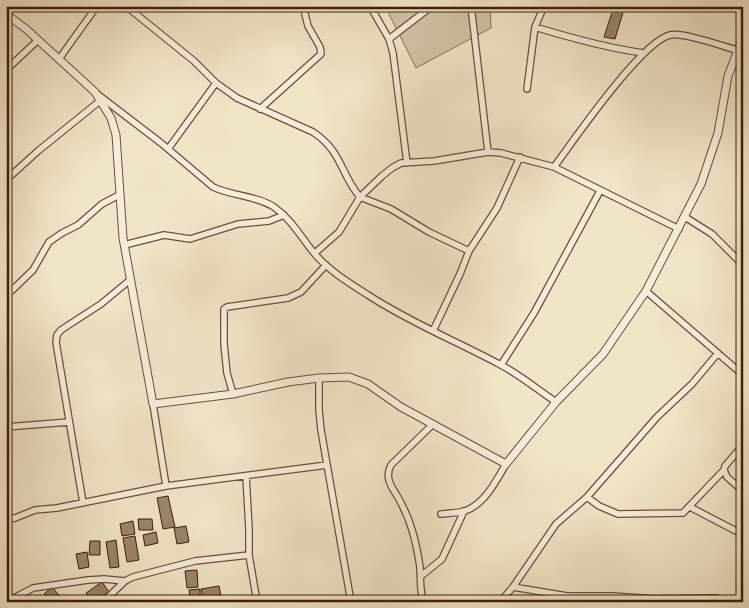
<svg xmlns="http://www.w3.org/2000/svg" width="749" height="608" font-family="'Libre Bodoni',serif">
  <rect width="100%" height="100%" fill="#f1e5c8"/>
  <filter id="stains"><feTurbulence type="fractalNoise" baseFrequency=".004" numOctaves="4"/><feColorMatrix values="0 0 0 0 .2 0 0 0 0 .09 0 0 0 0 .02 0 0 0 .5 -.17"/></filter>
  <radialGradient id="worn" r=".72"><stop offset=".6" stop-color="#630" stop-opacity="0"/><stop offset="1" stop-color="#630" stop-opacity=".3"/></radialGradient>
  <!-- green -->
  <path fill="#d2c3a8" stroke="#88705a" d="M 385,6 L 490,6 L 491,28 L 416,68 Z"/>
  <!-- building -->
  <path fill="#9b856d" stroke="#3d1d0b" d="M 614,6 L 624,9 L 615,39 L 604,37 Z
    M 168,496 L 175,527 L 163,529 L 157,498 Z
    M 138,519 L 152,519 L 153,530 L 139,530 Z
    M 133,521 L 135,534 L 122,536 L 120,524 Z
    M 186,526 L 189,542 L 177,544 L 174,528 Z
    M 156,532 L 158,543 L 145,546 L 143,535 Z
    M 135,536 L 139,560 L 127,562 L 123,538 Z
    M 116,540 L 119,567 L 110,568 L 106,542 Z
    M 90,541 L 100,541 L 100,555 L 89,555 Z
    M 87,552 L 89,567 L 79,569 L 76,554 Z
    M 197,570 L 198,587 L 187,588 L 185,571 Z
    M 102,582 L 109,592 L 92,602 L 86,593 Z
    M 219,586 L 221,596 L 203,599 L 201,589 Z
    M 52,587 L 63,600 L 60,602 L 51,602 L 44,594 Z
    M 200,589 L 200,597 L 190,598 L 189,590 Z"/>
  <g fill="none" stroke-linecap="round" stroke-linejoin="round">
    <defs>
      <path id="minor" d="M 126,6 L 194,61 L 216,83 L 237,98 L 313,132 C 343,152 340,174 360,197 L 382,176 L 392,168 L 401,163 L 434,161 L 488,152 L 501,153 L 554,167 L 679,229
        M 370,6 L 389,39 L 393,53 L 407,163
        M 471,6 L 488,152
        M 535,27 C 571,38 606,48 644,53
        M 389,39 L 432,6
        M 59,59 L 97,6
        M 6,70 L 38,40
        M 527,89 L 535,27 L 544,6
        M 97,94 L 161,143 L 213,187 C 232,196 258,196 274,207 C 291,219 301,237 314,253 C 328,270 349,283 368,295 C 409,322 456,341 499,364 C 519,374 538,390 556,402
        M 260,109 L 321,54 L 320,47 L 308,26 L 303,6
        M 168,149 L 216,83
        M 554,167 C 574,140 641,42 670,35 C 683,32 722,46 737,50
        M 6,180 L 38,151 L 101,100
        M 685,217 L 712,234 L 743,265
        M 124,245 L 164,235 L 190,239 L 238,224 L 269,221 L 284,215
        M 315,253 L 339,232 L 360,197 L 391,209 L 429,232 L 469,251
        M 646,291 L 743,375
        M 6,296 L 33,270 L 49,242 L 62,233 L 78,225 L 102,204 L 119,195
        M 433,331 L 460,274 L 469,251 L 497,208 L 520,157
        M 501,365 L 534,313 L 600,191
        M 319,378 L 319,410 L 321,430 L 351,602
        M 233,394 L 227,373 L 224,344 L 224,309 L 227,307 L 288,298 L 301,292 L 326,265
        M 153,404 L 166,486
        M 6,427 L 69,422
        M 724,470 L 727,477 L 743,491
        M 246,476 L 249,529 L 249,555 L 257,602
        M 587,497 L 599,506 L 618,514 L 683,513 L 724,470 L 725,466 L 743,445
        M 83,503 L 56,342 L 57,335 L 61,330 L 101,304 L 130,280
        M 690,507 L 736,531
        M 441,514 C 449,513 458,513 465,511 C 485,504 496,481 506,464
        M 6,520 L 15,518 L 35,510 L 57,508 L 166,486 L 327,465
        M 421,576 L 442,559 L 464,511
        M 513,587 L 567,596 L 612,596 L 656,599 L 656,602
        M 14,598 L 33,588 L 88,580 L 104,579 L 125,581
        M 656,599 L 716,598
        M 103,602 L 125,581 L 133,577 L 195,561 L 249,555
        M 424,602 C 419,591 421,579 420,567 C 416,540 410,517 396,494 C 390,485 385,476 391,465 L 433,424
        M 500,602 L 513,587 L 556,524 L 587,497 L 657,417 L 692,384 L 718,353"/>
      <path id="tertiary" d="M 6,14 L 26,29 L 95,92 L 111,118 L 116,135 L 123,238 L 153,404 L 233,394 L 288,382 L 319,378 L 349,377 L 368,384 L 401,407 L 506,464 L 556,402 L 603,354 L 646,291 L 701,184 L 718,133 L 728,76 L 743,37"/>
    </defs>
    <!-- minor casing -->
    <use href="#minor" stroke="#6a4f3a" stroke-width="8"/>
    <!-- tertiary casing -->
    <use href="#tertiary" stroke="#6a4f3a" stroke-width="9"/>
    <!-- minor -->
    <use href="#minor" stroke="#f6eedb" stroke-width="5.5"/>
    <!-- tertiary -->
    <use href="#tertiary" stroke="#f6eedb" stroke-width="7"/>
  </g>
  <!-- margin -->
  <rect width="749" height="608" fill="none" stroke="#f1e5c8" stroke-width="25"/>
  <rect x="8" y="8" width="734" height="593" fill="none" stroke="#3d1d0b" stroke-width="2.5"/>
  <rect x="12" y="12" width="724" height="583" fill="none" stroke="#3d1d0b"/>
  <rect width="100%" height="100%" filter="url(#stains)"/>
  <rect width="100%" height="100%" fill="url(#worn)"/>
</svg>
